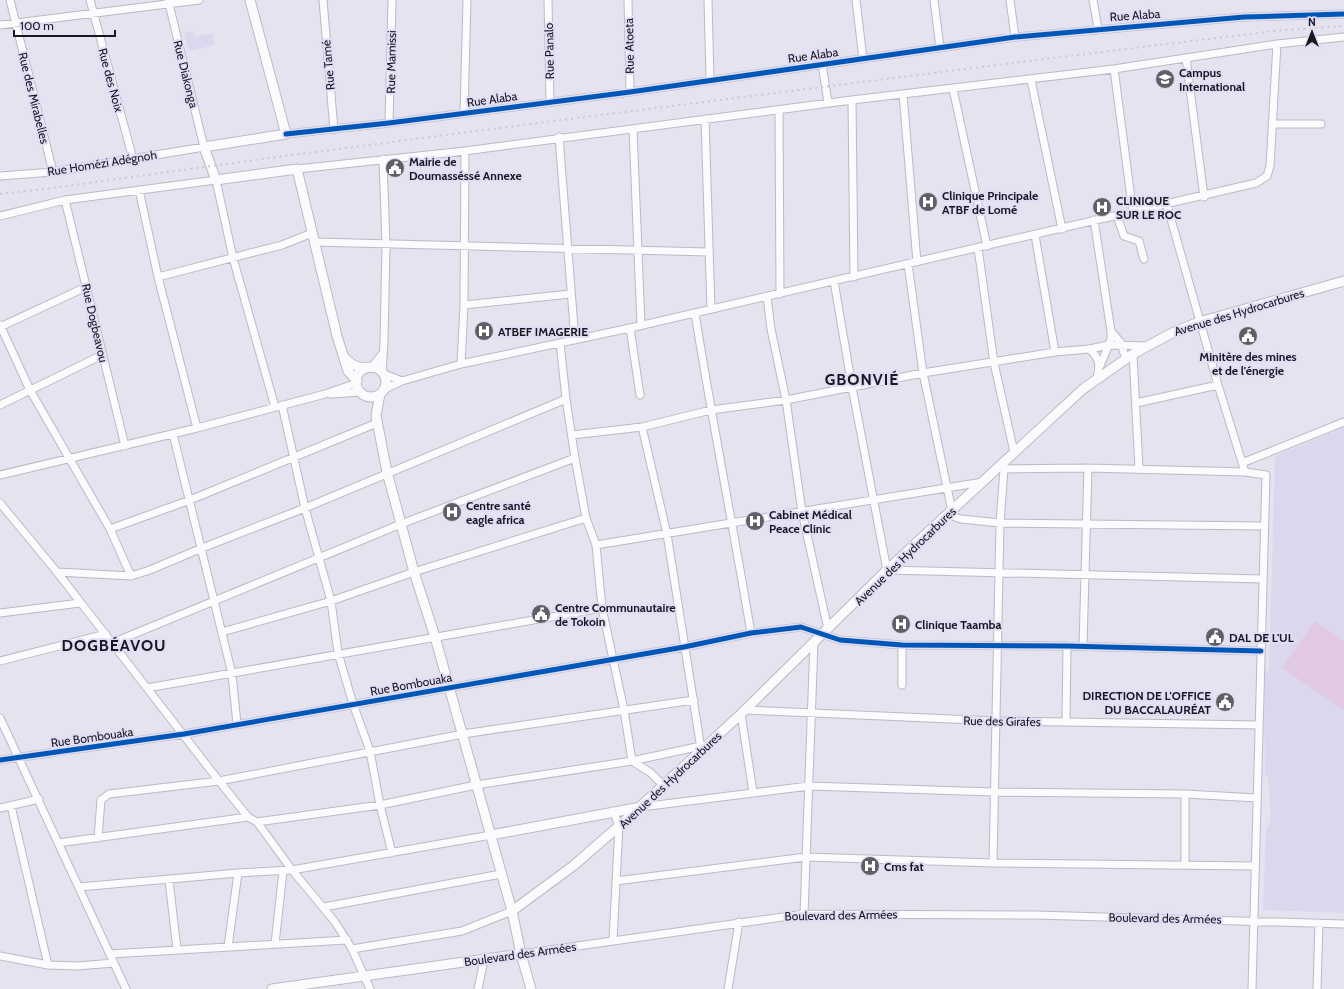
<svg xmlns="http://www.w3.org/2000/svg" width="1344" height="989" font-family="Cabin,sans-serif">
  <rect width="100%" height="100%" fill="#e4e3ef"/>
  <!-- built -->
  <path fill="#dbd8ee" d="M 193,31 L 194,37 L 212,33 L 215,45 L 189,51 L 184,33 Z
    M 1344,427 L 1344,913 L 1263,910 L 1266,829 L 1271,820 L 1268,776 L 1265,776 L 1264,718 L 1265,671 L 1269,671 L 1275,456 Z"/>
  <!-- green -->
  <path fill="#e0c9e1" d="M 1315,621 L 1344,641 L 1344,710 L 1282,668 Z"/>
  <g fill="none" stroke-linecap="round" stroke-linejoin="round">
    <defs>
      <path id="minor" d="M 10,0 L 53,172
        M 90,0 L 133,159
        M 323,0 L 334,130
        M 548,0 L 550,102
        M 628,0 L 630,92
        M 708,0 L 710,79
        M 856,0 L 863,59
        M 934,0 L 940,48
        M 1010,0 L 1015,37
        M 1093,0 L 1098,28
        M 0,25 L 199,0
        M 1186,58 L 1204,197
        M 822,64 L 828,103
        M 1114,69 L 1133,213
        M 1031,80 L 1062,229
        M 953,89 L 987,246
        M 903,94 L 917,262
        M 852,100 L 854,277
        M 779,110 L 780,294
        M 464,113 L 467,0
        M 705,119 L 711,309
        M 389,123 L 392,0
        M 1272,124 L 1321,124
        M 633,129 L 641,325
        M 286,134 L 389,123 L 630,92 L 1015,37 L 1244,17 L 1344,14
        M 559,137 L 575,340
        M 297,169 L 465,151 L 852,100 L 1114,69 L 1277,44 L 1344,37
        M 0,176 L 53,172 L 204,147 L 168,0
        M 139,190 L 158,277 L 197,428
        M 65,200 L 125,446
        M 1167,205 L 1218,385 L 1245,472
        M 0,216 L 65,200 L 216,180 L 233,258 L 275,407
        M 1117,216 L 1124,236 L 1139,241 L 1144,259
        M 1094,220 L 1111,331 L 1111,339 L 1100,366
        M 1035,235 L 1055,352
        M 315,242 L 709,252
        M 978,248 L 994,363 L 1014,452
        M 908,264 L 923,373 L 952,511 L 955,517 L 961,519 L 1000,523 L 1264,526
        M 158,277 L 282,245 L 312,233
        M 834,281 L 852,387 L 887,570 L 1263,579
        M 767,297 L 771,329 L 786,400 L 802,512 L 828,629
        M 464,305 L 570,294
        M 695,313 C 712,420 733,526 751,633
        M 0,325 L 30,390 L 110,529 L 131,576
        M 0,327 L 86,287
        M 630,328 L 640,395
        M 1111,331 L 1121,343 L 1126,360
        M 560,343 L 566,399 L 575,458 L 586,518 L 596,545 L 602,608 L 624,710 L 632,761 L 651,773 L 664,786
        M 1089,349 C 1100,358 1100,365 1097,379
        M 1133,354 L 1139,469
        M 461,364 L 464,305 L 465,151
        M 371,368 L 383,353
        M 382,372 L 384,342 L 386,245 L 383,159
        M 384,374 L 402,381
        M 385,389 L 402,381 L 461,364 L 630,328 L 1256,183 L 1267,176 L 1270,166 L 1277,44
        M 331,394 L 361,392
        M 1136,403 L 1218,385
        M 0,405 L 102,355
        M 282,405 L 305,508 L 331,601 L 338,653 L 353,704 L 370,751 L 380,805 L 392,853
        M 642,427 L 667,534 L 701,749
        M 173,434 L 232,674 L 237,724
        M 572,435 L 642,427 L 711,410 L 786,400 L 923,373 L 1055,352 L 1089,349 L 1109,345 L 1146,346
        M 1242,463 L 1344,422
        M 999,467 L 1004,469 L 1088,468 L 1245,472 L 1266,475 L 1252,989
        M 0,475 L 197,428 L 325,394 L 357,383
        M 0,503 L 57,572 L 219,781 L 248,817 L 257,822 L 292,870 L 335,922 L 352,949 L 370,989
        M 110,529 L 190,500 L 377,423
        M 596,545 L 983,482
        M 57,572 L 131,576 L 150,570 L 202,548 L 305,508 L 566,399
        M 0,613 L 80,603
        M 222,632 L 331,601 L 414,572 L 586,518
        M 112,643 L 401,524 L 575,458
        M 1083,646 L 1088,468
        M 0,661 L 106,634
        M 902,685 L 902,645
        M 147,688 L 602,608
        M 745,710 L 996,721 L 1259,725
        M 741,714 L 753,792
        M 0,718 L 126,989
        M 1066,721 L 1067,646
        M 0,760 L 184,734 L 684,647 L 751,633 L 801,627 L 840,640 L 902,645 L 1067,646 L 1261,651
        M 11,806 L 48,965
        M 641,807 L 809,786 L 994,792 L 1185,794 L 1257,798
        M 0,808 L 39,799
        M 257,822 L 380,805 L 476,785 L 632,761 L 701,746
        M 98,838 L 101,800 L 109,794 L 219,781 L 463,734 L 694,700
        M 58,843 L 248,817
        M 993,863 L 1000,523 L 1004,469
        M 1185,865 L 1185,794
        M 169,880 L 177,950
        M 616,881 L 806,857 L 993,863 L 1255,866
        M 79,887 L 238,873 L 292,870 L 491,835
        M 324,907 L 501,874
        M 804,914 L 814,642
        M 613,940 L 619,826 L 613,811
        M 275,944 L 283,871
        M 228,947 L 238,873
        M 352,949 L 462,931 L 512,911
        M 110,954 L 347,940
        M 521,954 L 804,914 L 1036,915 L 1344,924
        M 0,956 L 48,965 L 77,966 L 114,963
        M 478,989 L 484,960
        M 728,989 L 739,922
        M 1317,989 L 1319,923"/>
      <path id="major" d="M 250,0 L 286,134 L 204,147 L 216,180 L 297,169 L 337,336 L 348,371 L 357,381
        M 344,357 C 351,365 356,367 367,368
        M356 382a15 15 0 1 1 30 0a15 15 0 1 1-30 0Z
        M 380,394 L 376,416 L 387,472 L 414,572 L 435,637 L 512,911 L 521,954 L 531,989
        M 491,835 L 641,807
        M 512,911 L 573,866 L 619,826 L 741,714 L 887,570 L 1083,389 L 1133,354 L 1172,333 L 1199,322 L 1344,281
        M 272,989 L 521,954"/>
    </defs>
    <!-- minor casing -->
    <use href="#minor" stroke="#bbbac4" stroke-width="9"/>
    <!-- major casing -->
    <use href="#major" stroke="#bbbac4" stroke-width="11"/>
    <!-- minor -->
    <use href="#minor" stroke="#fbfbfd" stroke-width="7"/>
    <!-- major -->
    <use href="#major" stroke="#fbfbfd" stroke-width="9"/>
    <!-- rail -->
    <path stroke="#cacacd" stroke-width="2" stroke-dasharray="2 4" stroke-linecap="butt" d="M 0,194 L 45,189 L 284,156 L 576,118 L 1110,51 L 1274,31 L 1344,26"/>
    <defs>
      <path id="cycleway" d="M 286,134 L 389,123 L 630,92 L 1015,37 L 1244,17 L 1344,14
        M 0,760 L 184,734 L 684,647 L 751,633 L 801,627 L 840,640 L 902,645 L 1067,646 L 1261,651"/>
    </defs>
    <!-- cycleway casing -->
    <use href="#cycleway" stroke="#e0ddf5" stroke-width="8"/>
    <!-- cycleway -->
    <use href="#cycleway" stroke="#0057b8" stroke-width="5"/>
  </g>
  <!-- icons -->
  <defs>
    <symbol id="university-disc" viewBox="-11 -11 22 22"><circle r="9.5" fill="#605f68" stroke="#e0ddf5"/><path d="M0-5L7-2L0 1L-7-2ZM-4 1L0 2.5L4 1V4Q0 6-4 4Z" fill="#fff"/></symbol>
    <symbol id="civic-disc" viewBox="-11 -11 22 22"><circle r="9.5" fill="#605f68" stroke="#e0ddf5"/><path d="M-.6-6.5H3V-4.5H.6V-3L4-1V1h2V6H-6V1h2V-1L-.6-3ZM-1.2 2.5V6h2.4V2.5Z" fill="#fff"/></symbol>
    <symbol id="hospital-disc" viewBox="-11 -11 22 22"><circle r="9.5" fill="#605f68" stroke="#e0ddf5"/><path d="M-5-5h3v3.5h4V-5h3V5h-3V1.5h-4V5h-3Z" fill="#fff"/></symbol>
  </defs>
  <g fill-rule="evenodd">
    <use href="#university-disc" x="1154" y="68" width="22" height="22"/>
    <use href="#civic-disc" x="384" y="157" width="22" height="22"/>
    <use href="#hospital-disc" x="917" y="191" width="22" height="22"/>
    <use href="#hospital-disc" x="1091" y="196" width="22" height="22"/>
    <use href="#hospital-disc" x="473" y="320" width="22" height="22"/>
    <use href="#civic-disc" x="1237" y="325" width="22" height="22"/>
    <use href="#hospital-disc" x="441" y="501" width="22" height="22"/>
    <use href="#hospital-disc" x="744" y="510" width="22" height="22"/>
    <use href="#civic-disc" x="530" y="603" width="22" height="22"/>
    <use href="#hospital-disc" x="890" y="613" width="22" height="22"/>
    <use href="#civic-disc" x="1204" y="626" width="22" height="22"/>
    <use href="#civic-disc" x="1214" y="691" width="22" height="22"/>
    <use href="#hospital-disc" x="859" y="855" width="22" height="22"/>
  </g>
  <g text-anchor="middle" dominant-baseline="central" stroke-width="4" stroke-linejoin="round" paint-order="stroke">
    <!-- street labels -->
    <g font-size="12" fill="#191820" stroke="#e0ddf5">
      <text transform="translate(1135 15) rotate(-4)">Rue Alaba</text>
      <text transform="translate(629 46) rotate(-91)">Rue Atoeta</text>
      <text transform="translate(549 51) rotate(-91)">Rue Panalo</text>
      <text transform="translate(813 55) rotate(-8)">Rue Alaba</text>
      <text transform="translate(391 62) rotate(-89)">Rue Mamissi</text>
      <text transform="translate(328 65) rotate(-95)">Rue Tamé</text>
      <text transform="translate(186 74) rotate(76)">Rue Diakonga</text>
      <text transform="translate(111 80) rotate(75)">Rue des Noix</text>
      <text transform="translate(34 98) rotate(76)">Rue des Mirabelles</text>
      <text transform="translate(492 99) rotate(-8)">Rue Alaba</text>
      <text transform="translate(102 163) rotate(-9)">Rue Homézi Adégnoh</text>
      <text transform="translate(1239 312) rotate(-17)">Avenue des Hydrocarbures</text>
      <text transform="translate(95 323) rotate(77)">Rue Dogbeavou</text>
      <text transform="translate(905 556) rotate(-44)">Avenue des Hydrocarbures</text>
      <text transform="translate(411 684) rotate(-10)">Rue Bombouaka</text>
      <text transform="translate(1002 721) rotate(1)">Rue des Girafes</text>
      <text transform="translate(92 737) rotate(-8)">Rue Bombouaka</text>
      <text transform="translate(670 780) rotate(-43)">Avenue des Hydrocarbures</text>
      <text transform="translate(841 915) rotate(-1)">Boulevard des Armées</text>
      <text transform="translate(1165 918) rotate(1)">Boulevard des Armées</text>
      <text transform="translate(520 954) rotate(-8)">Boulevard des Armées</text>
    </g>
    <!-- poi labels -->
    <g font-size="12" font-weight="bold" fill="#191820" stroke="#e0ddf5" text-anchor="start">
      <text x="1179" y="72">Campus<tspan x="1179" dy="14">International</tspan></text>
      <text x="409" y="161">Mairie de<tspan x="409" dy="14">Doumasséssé Annexe</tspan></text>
      <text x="942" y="195">Clinique Principale<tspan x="942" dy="14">ATBF de Lomé</tspan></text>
      <text x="1116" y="200">CLINIQUE<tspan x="1116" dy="14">SUR LE ROC</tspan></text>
      <text x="498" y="331">ATBEF IMAGERIE</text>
      <text x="1248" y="356" text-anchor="middle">Minitère des mines<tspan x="1248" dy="14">et de l'énergie</tspan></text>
      <text x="466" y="505">Centre santé<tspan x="466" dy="14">eagle africa</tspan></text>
      <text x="769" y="514">Cabinet Médical<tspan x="769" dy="14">Peace Clinic</tspan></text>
      <text x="555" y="607">Centre Communautaire<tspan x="555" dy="14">de Tokoin</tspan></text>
      <text x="915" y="624">Clinique Taamba</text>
      <text x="1229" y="637">DAL DE L'UL</text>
      <text x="1211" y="695" text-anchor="end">DIRECTION DE L'OFFICE<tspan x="1211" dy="14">DU BACCALAURÉAT</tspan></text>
      <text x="884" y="866">Cms fat</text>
    </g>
    <!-- district labels -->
    <g font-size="16" font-weight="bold" letter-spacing="1" fill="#191820" stroke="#e0ddf5">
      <text x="862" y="379">GBONVIÉ</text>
      <text x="114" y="645">DOGBÉAVOU</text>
    </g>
  </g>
  <!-- north arrow -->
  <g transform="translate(1312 32)" stroke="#e0ddf5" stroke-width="3" paint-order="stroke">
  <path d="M0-3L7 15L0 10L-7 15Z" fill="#191820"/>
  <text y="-6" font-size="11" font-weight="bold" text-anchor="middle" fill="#191820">N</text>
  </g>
  <!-- scale -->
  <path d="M14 30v6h101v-6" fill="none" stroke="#191820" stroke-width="2"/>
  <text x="20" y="30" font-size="12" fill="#191820" stroke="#e0ddf5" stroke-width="3" paint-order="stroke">100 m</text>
</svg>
